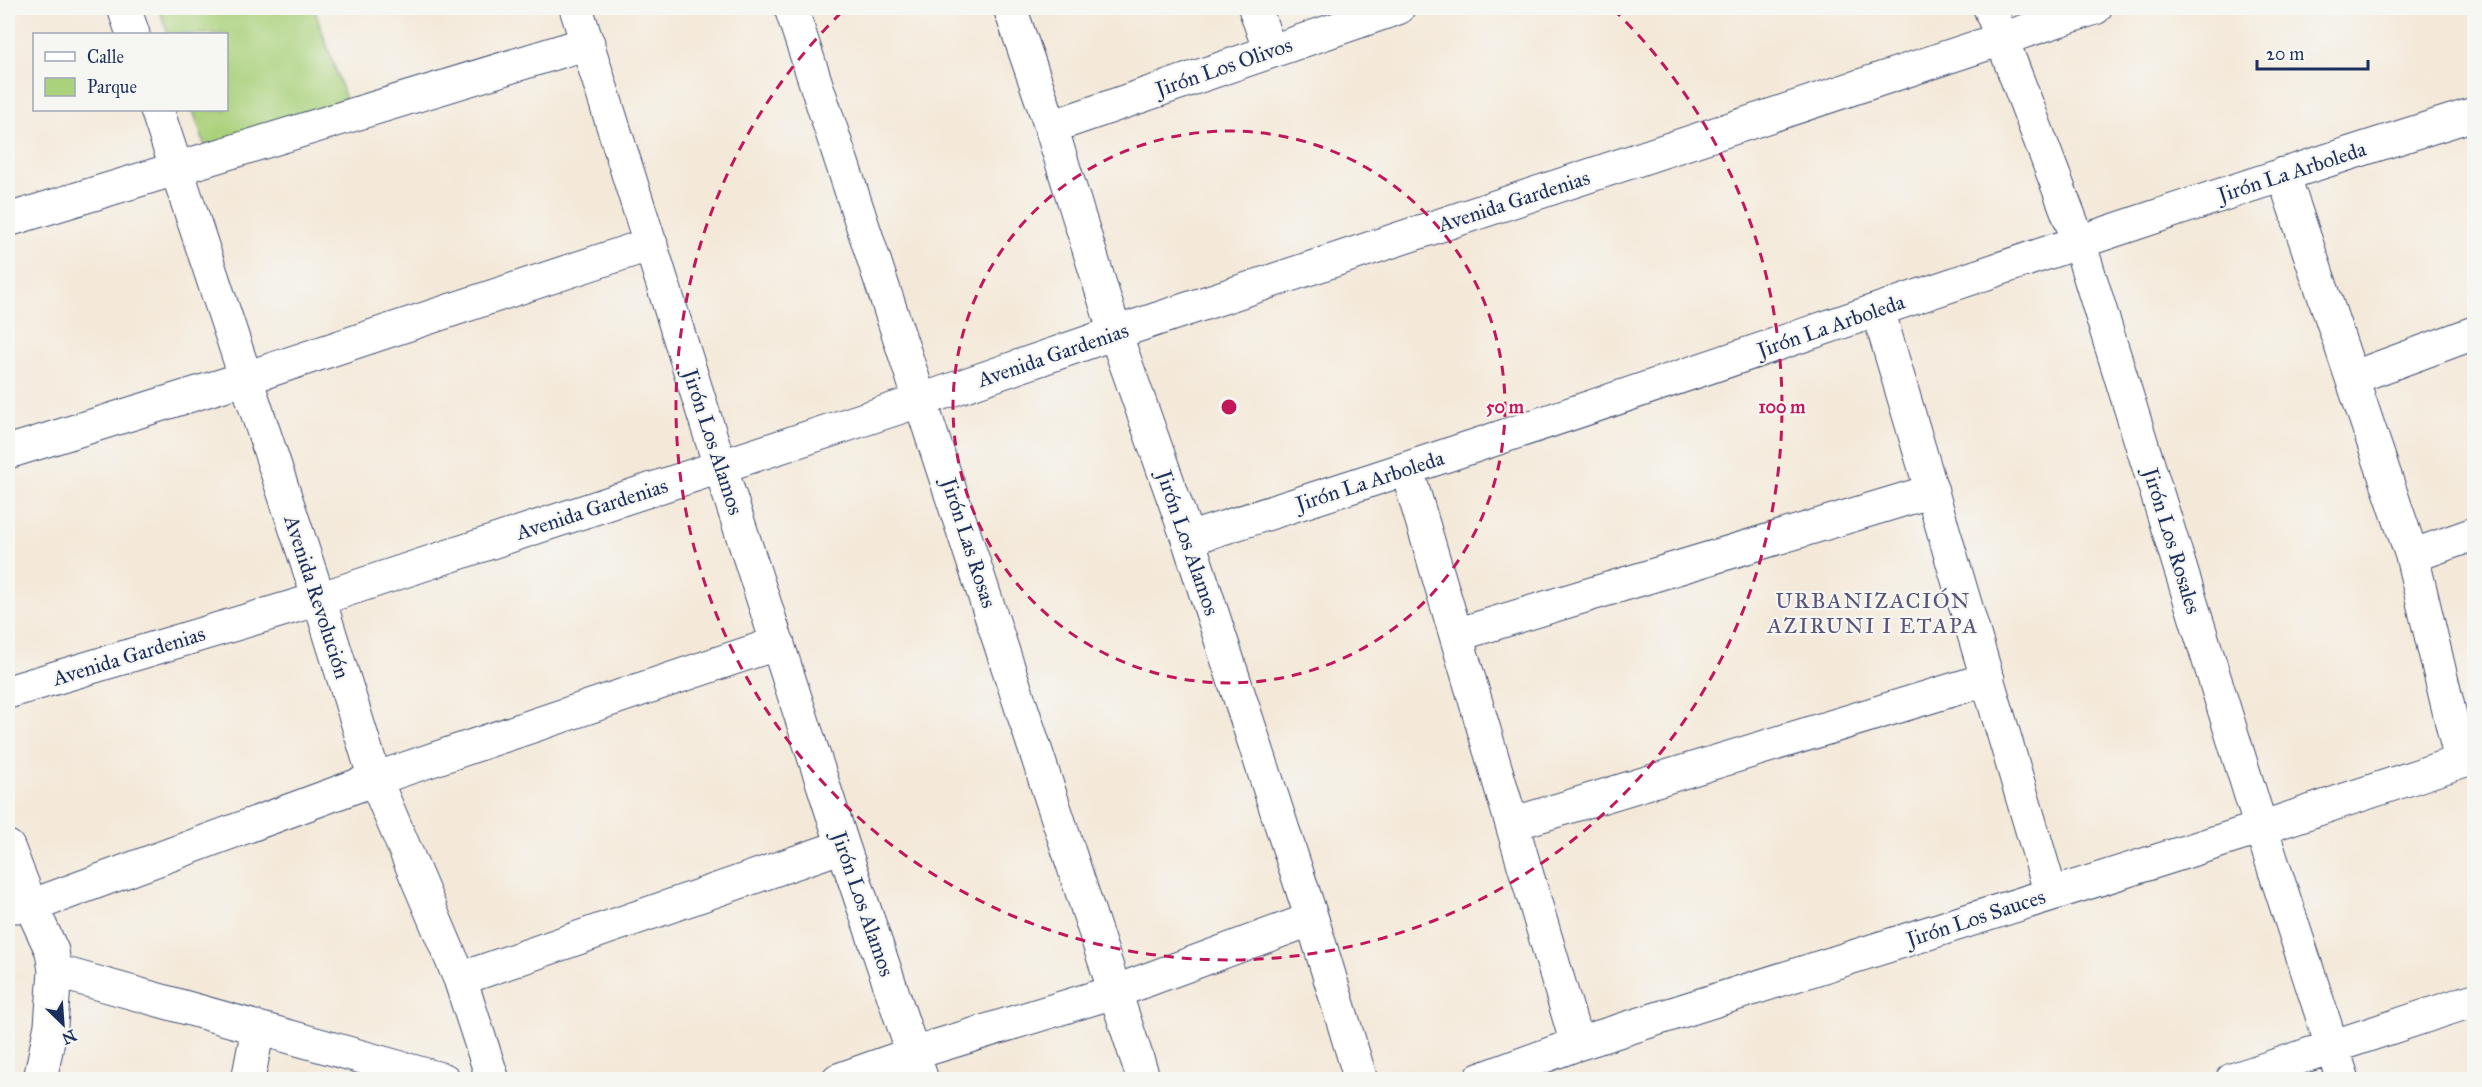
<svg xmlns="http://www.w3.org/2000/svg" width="2482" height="1087" font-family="'IM FELL Great Primer',serif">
  <rect width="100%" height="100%" fill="#f6f6f2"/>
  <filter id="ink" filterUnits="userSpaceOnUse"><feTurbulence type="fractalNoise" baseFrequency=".0167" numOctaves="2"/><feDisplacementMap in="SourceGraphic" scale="12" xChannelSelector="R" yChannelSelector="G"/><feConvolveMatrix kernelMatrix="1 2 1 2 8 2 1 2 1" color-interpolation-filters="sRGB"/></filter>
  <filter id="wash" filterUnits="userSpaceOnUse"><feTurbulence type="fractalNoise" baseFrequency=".008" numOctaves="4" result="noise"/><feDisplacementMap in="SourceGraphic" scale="24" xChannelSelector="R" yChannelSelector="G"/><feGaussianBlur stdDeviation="1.35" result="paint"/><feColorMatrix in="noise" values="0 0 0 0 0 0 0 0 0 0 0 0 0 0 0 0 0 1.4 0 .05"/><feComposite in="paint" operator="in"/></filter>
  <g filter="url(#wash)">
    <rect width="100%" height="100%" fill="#f4e9d9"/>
    <!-- green -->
    <path fill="#aad17b" stroke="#62806c" stroke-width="1.5" d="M 159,8 L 314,8 L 351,114 L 211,164 L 193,110 L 226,110 L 226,34 L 168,34 Z"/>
  </g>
  <g filter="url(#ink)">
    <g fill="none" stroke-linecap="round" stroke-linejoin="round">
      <defs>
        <path id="minor" d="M 124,8 L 133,34
          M 576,8 L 720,466 L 843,846 L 922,1080
          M 791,8 L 1144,1080
          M 1010,8 L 1051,127 L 1115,333 L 1188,539 L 1312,919 L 1361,1080
          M 1255,8 L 1270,51
          M 1990,8 L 2079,242 L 2261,828 L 2343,1080
          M 157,110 L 319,599 L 375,779 L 460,979 L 493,1080
          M 1051,127 L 1398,8
          M 2283,174 L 2412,556 L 2461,761
          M 8,220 L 588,43
          M 1878,310 L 2051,894
          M 2352,378 L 2474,333
          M 8,452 L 246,378 L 651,244
          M 1407,470 L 1577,1044
          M 1188,539 C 1619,403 2043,248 2474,114
          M 2412,556 L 2474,534
          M 1456,635 L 1932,491
          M 8,692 L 319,599 L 922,400 L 1115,333 L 2095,8
          M 1512,824 L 1988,679
          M 8,847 L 31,906 L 52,951 L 55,971 L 51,1025 L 40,1080
          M 8,906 L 31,906 L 375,779 L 778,643
          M 55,971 L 444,1080
          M 460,979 L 843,846
          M 248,1080 L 258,1028
          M 838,1080 L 914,1053 L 1117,991 L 1312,919
          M 1479,1080 L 1577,1044 L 2261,828 L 2474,757
          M 2232,1080 L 2474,1000"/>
      </defs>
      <!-- minor casing -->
      <use href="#minor" stroke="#3c4b70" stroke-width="35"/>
      <!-- minor -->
      <use href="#minor" stroke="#fff" stroke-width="33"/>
    </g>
  </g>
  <!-- distance rings -->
  <g fill="none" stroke="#c2185b" stroke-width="3" stroke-dasharray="10 8">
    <circle cx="1229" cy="407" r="276"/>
    <path d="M1613 9A553 553 0 1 1 845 9"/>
  </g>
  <g text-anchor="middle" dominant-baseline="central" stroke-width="4.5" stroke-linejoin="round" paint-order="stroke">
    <!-- street labels -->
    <g font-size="21" fill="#1b2f5e" stroke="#f6f6f2">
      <text transform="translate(1224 67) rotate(-19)">Jirón Los Olivos</text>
      <text transform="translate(2292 172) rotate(-18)">Jirón La Arboleda</text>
      <text transform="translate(1514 201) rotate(-18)">Avenida Gardenias</text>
      <text transform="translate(1831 326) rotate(-19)">Jirón La Arboleda</text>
      <text transform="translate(1053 355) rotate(-19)">Avenida Gardenias</text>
      <text transform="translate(713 442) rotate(72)">Jirón Los Alamos</text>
      <text transform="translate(1370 481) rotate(-18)">Jirón La Arboleda</text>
      <text transform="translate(592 509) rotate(-18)">Avenida Gardenias</text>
      <text transform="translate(2172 541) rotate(73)">Jirón Los Rosales</text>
      <text transform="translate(969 543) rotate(72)">Jirón Las Rosas</text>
      <text transform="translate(1188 543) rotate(71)">Jirón Los Alamos</text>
      <text transform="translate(317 597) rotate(72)">Avenida Revolución</text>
      <text transform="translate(129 656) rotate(-17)">Avenida Gardenias</text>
      <text transform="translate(863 904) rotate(71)">Jirón Los Alamos</text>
      <text transform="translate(1976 918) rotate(-18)">Jirón Los Sauces</text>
    </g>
    <!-- neighbourhood labels -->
    <g font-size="22" letter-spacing="1.5" fill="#58547b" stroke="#f6f6f2">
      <text x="1873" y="600">URBANIZACIÓN<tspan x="1873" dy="25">AZIRUNI I ETAPA</tspan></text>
    </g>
  </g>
  <circle cx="1229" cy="407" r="9" fill="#c2185b" stroke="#f6f6f2" stroke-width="3"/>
  <g font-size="18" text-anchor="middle" font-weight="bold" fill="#c2185b" stroke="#f6f6f2" stroke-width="4.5" stroke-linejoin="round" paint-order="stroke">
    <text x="1505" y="413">50 m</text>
    <text x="1782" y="413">100 m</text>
  </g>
  <!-- margin -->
  <rect width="2482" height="1087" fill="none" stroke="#f6f6f2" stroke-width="30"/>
  <!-- legend -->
  <rect x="33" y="33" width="195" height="78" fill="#f6f6f2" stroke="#9ea6b7" stroke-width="1.5"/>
  <rect x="45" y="52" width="30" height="9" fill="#ffffff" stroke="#9ea6b7" stroke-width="1.5"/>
  <text x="87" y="63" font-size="18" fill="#1b2f5e">Calle</text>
  <rect x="45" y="78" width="30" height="18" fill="#aad17b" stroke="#9ea6b7" stroke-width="1.5"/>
  <text x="87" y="93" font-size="18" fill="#1b2f5e">Parque</text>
  <!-- north arrow -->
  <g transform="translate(63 1024) rotate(155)" stroke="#f6f6f2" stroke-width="4.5" paint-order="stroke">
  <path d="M0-4.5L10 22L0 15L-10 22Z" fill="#1b2f5e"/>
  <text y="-9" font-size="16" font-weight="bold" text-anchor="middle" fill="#1b2f5e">N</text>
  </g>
  <!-- scale -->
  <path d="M2257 60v9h111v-9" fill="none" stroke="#1b2f5e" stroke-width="3"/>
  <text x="2266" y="60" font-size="18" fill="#1b2f5e" stroke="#f6f6f2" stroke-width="4.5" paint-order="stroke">20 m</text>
</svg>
